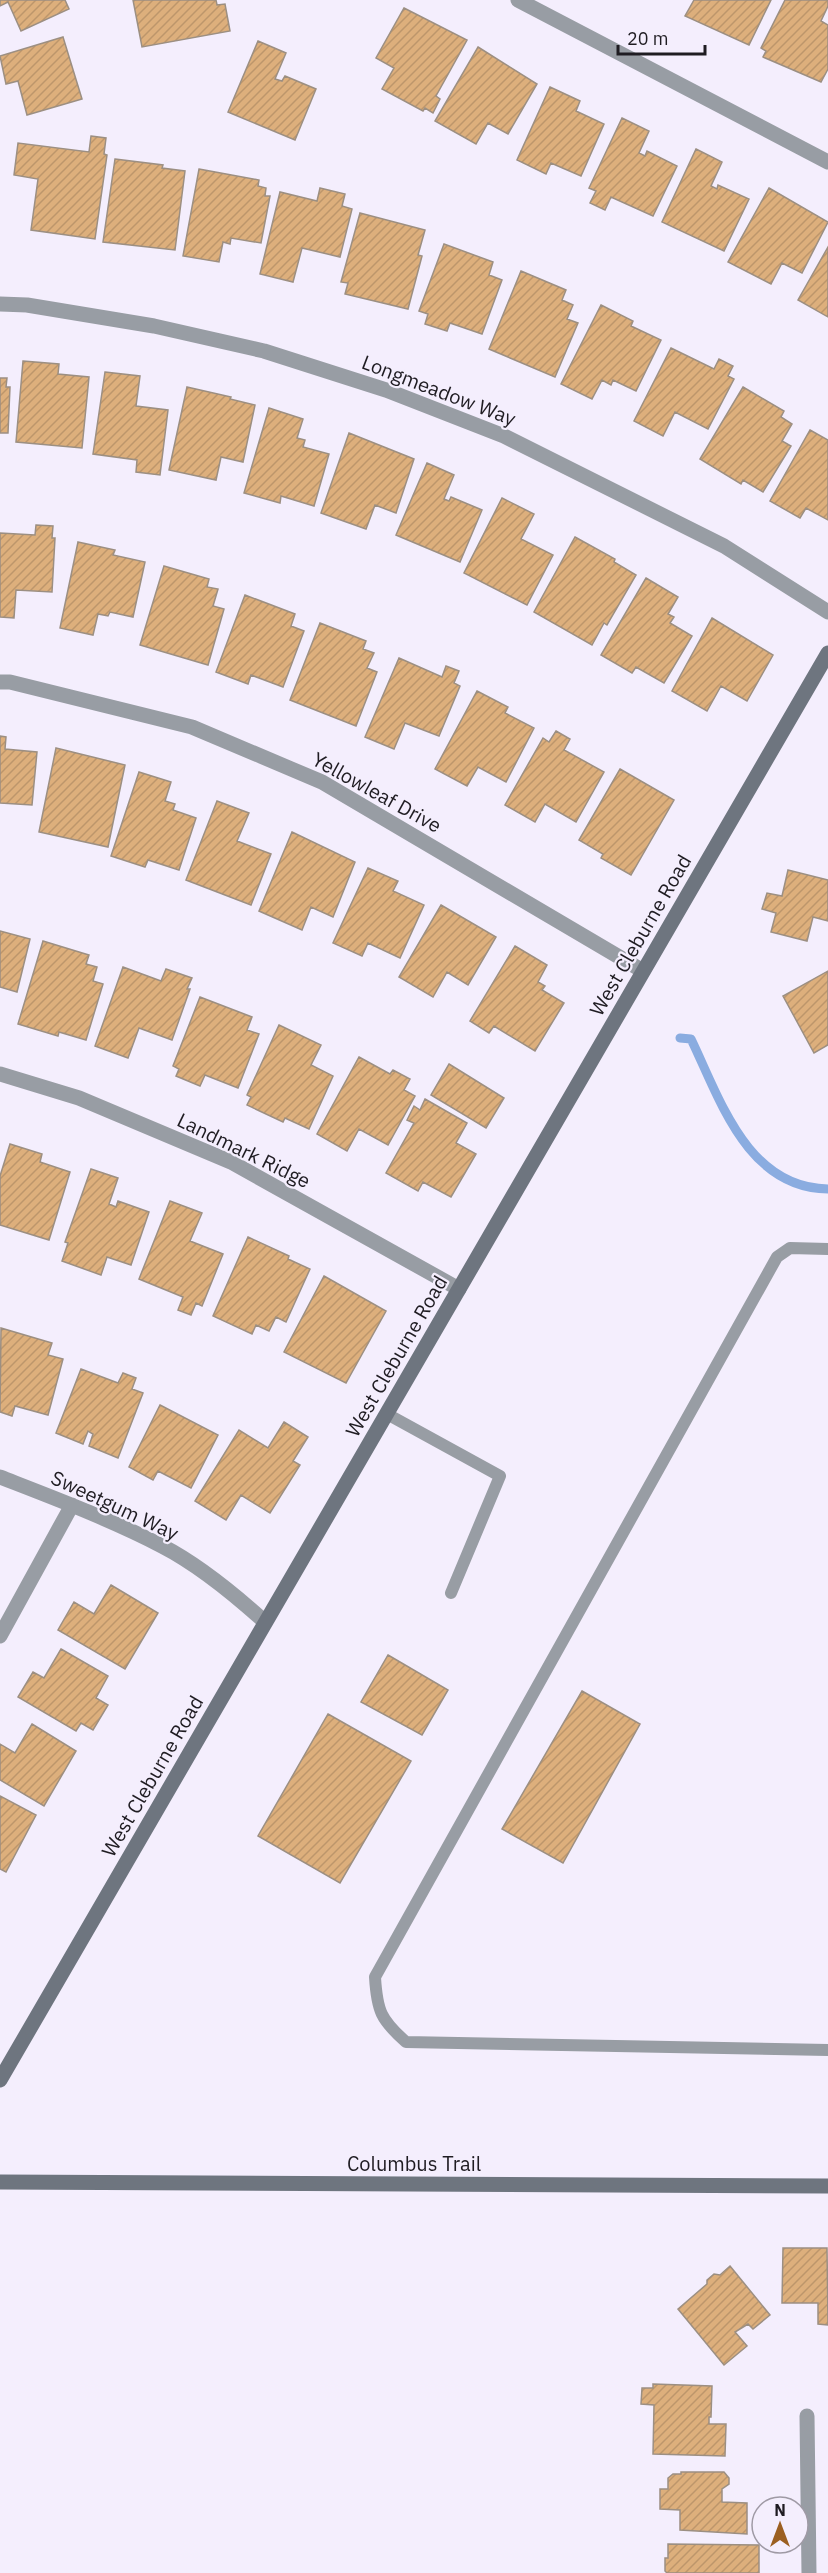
<svg xmlns="http://www.w3.org/2000/svg" width="828" height="2573" font-family="'IBM Plex Sans',sans-serif">
  <defs>
    <pattern id="building-hatch" width="6" height="6" patternUnits="userSpaceOnUse" patternTransform="scale(1.5)"><rect width="6" height="6" fill="#ddaf7c"/><path d="M-1 1l2-2M0 6l6-6M5 7l2-2" fill="none" stroke="#bd966b"/></pattern>
  </defs>
  <rect width="100%" height="100%" fill="#f4eefd"/>
  <g fill="none" stroke-linecap="round" stroke-linejoin="round">
    <!-- stream -->
    <path stroke="#8aace0" stroke-width="9" d="M 680,1038 L 691,1039 C 720,1099 747,1188 828,1189"/>
  </g>
  <!-- building -->
  <path fill="url(#building-hatch)" stroke="#9c8f82" stroke-width="1.5" d="M 0,0 L 65,0 L 69,9 L 21,31 L 8,2 L 0,6 Z
    M 133,0 L 216,0 L 217,5 L 225,4 L 230,31 L 142,47 Z
    M 694,0 L 771,0 L 749,45 L 685,16 Z
    M 785,0 L 828,0 L 828,6 L 821,21 L 828,25 L 828,69 L 821,82 L 763,57 L 766,51 L 761,48 Z
    M 404,8 L 467,40 L 436,96 L 440,99 L 433,113 L 425,108 L 423,111 L 382,89 L 394,68 L 376,58 Z
    M 63,37 L 82,99 L 27,115 L 18,81 L 6,84 L 0,56 Z
    M 258,41 L 286,53 L 275,79 L 282,81 L 285,76 L 316,89 L 295,140 L 228,112 Z
    M 478,47 L 537,84 L 508,134 L 488,123 L 476,144 L 435,121 Z
    M 550,87 L 580,101 L 576,111 L 604,124 L 581,176 L 551,163 L 546,174 L 517,160 Z
    M 622,118 L 649,131 L 639,153 L 645,156 L 647,151 L 677,166 L 653,216 L 611,197 L 605,210 L 590,203 L 596,191 L 589,188 Z
    M 91,136 L 106,138 L 104,154 L 107,155 L 95,239 L 31,230 L 38,179 L 14,175 L 18,143 L 89,152 Z
    M 696,149 L 722,162 L 711,186 L 717,189 L 718,185 L 749,199 L 724,251 L 662,222 Z
    M 115,159 L 163,165 L 162,168 L 185,171 L 175,250 L 103,242 Z
    M 199,169 L 259,180 L 258,186 L 266,188 L 265,196 L 270,196 L 261,243 L 231,238 L 230,244 L 223,242 L 219,262 L 183,256 Z
    M 320,188 L 345,194 L 342,206 L 352,209 L 340,257 L 302,248 L 293,282 L 260,274 L 280,192 L 317,201 Z
    M 769,188 L 828,222 L 802,273 L 782,263 L 771,284 L 728,262 Z
    M 360,213 L 425,230 L 418,255 L 422,256 L 408,309 L 345,294 L 348,283 L 341,282 Z
    M 444,244 L 493,262 L 489,275 L 502,280 L 482,334 L 450,323 L 447,331 L 425,324 L 428,314 L 419,311 Z
    M 828,247 L 828,317 L 798,300 Z
    M 521,271 L 566,290 L 562,300 L 573,305 L 567,319 L 578,323 L 555,377 L 489,349 Z
    M 601,305 L 633,321 L 631,326 L 661,340 L 636,391 L 613,380 L 611,385 L 602,380 L 592,399 L 561,384 Z
    M 671,348 L 714,369 L 719,359 L 733,366 L 728,376 L 734,379 L 708,429 L 675,412 L 663,436 L 634,421 Z
    M 23,361 L 59,364 L 58,374 L 89,377 L 82,448 L 16,442 Z
    M 105,372 L 140,376 L 136,406 L 168,410 L 160,475 L 136,472 L 137,460 L 93,454 Z
    M 0,378 L 7,378 L 6,387 L 10,387 L 8,433 L 0,433 Z
    M 187,387 L 231,397 L 230,399 L 255,405 L 243,462 L 221,457 L 216,480 L 169,470 Z
    M 743,387 L 784,411 L 781,417 L 792,424 L 782,441 L 791,446 L 763,492 L 743,480 L 741,484 L 700,459 Z
    M 269,408 L 303,419 L 297,438 L 305,440 L 303,447 L 329,454 L 314,506 L 281,496 L 280,503 L 244,493 Z
    M 810,430 L 828,440 L 828,520 L 806,508 L 800,518 L 770,501 Z
    M 349,433 L 414,459 L 396,513 L 375,505 L 366,529 L 321,513 Z
    M 427,463 L 454,475 L 444,499 L 449,501 L 451,497 L 482,510 L 460,562 L 396,535 Z
    M 502,498 L 534,514 L 521,539 L 553,555 L 527,605 L 464,573 Z
    M 36,525 L 53,526 L 52,538 L 55,538 L 52,592 L 16,590 L 14,618 L 0,617 L 0,533 L 35,535 Z
    M 575,537 L 615,559 L 614,562 L 636,575 L 607,625 L 604,623 L 592,645 L 534,612 Z
    M 78,542 L 115,550 L 113,555 L 145,562 L 133,617 L 110,612 L 108,616 L 98,614 L 93,635 L 60,628 Z
    M 164,566 L 209,579 L 207,587 L 218,589 L 213,606 L 224,609 L 208,665 L 140,645 Z
    M 646,578 L 678,597 L 668,614 L 674,617 L 670,623 L 692,636 L 664,683 L 636,667 L 632,673 L 601,655 Z
    M 245,595 L 295,614 L 291,626 L 304,631 L 283,687 L 251,675 L 248,684 L 216,672 Z
    M 712,618 L 773,655 L 747,701 L 721,686 L 707,711 L 672,691 Z
    M 320,623 L 366,641 L 363,649 L 374,653 L 367,668 L 377,672 L 356,726 L 290,700 Z
    M 399,658 L 442,677 L 446,666 L 459,671 L 454,683 L 460,686 L 439,736 L 405,723 L 394,749 L 365,737 Z
    M 477,691 L 508,707 L 505,713 L 534,728 L 506,782 L 478,767 L 467,786 L 435,769 Z
    M 556,731 L 570,739 L 564,750 L 604,772 L 576,822 L 545,804 L 535,822 L 505,805 L 543,738 L 549,742 Z
    M 0,736 L 6,737 L 5,749 L 37,752 L 32,805 L 0,803 Z
    M 56,748 L 125,765 L 108,847 L 39,832 Z
    M 620,769 L 674,800 L 631,875 L 601,858 L 603,854 L 579,840 Z
    M 139,772 L 171,782 L 165,801 L 175,804 L 173,810 L 196,818 L 179,870 L 148,860 L 145,867 L 111,856 Z
    M 217,801 L 249,813 L 237,841 L 271,854 L 251,905 L 186,880 Z
    M 292,832 L 355,862 L 333,917 L 311,907 L 302,930 L 259,911 Z
    M 368,868 L 398,881 L 393,891 L 424,905 L 400,958 L 368,943 L 362,956 L 333,943 Z
    M 788,870 L 828,880 L 828,921 L 813,917 L 807,941 L 771,932 L 776,913 L 762,909 L 767,893 L 782,896 Z
    M 441,905 L 496,937 L 468,985 L 447,972 L 433,997 L 399,977 Z
    M 0,931 L 30,939 L 17,992 L 0,987 Z
    M 43,941 L 89,955 L 86,964 L 97,967 L 93,981 L 103,984 L 86,1040 L 59,1032 L 58,1036 L 18,1024 Z
    M 515,946 L 547,965 L 538,982 L 545,986 L 542,990 L 564,1003 L 535,1051 L 494,1026 L 489,1033 L 470,1021 Z
    M 123,967 L 161,981 L 166,969 L 192,978 L 187,989 L 190,989 L 172,1040 L 139,1028 L 128,1058 L 95,1046 Z
    M 828,971 L 828,1045 L 814,1053 L 783,996 Z
    M 200,997 L 252,1017 L 247,1030 L 259,1034 L 238,1088 L 205,1075 L 200,1086 L 176,1076 L 179,1069 L 173,1066 Z
    M 279,1025 L 321,1045 L 311,1065 L 333,1076 L 309,1129 L 285,1118 L 283,1122 L 247,1105 L 251,1097 L 247,1095 Z
    M 359,1057 L 390,1074 L 393,1070 L 410,1079 L 404,1090 L 415,1096 L 388,1145 L 359,1129 L 347,1151 L 317,1134 Z
    M 449,1064 L 504,1098 L 486,1128 L 431,1095 Z
    M 425,1099 L 467,1123 L 456,1143 L 476,1154 L 451,1197 L 423,1182 L 418,1191 L 386,1173 L 414,1123 L 407,1120 L 414,1106 L 420,1110 Z
    M 10,1144 L 42,1154 L 40,1162 L 70,1172 L 49,1240 L 0,1225 L 0,1176 Z
    M 91,1169 L 118,1178 L 109,1204 L 116,1207 L 118,1201 L 149,1212 L 131,1265 L 107,1257 L 101,1275 L 62,1261 L 68,1243 L 65,1242 Z
    M 170,1201 L 202,1213 L 190,1241 L 223,1254 L 202,1306 L 196,1303 L 191,1315 L 178,1310 L 183,1297 L 139,1279 Z
    M 248,1237 L 289,1256 L 288,1259 L 310,1269 L 286,1322 L 276,1317 L 269,1331 L 256,1325 L 252,1334 L 213,1316 Z
    M 324,1276 L 386,1311 L 346,1383 L 284,1352 Z
    M 1,1328 L 52,1343 L 48,1355 L 63,1359 L 48,1415 L 15,1406 L 12,1416 L 0,1412 Z
    M 81,1369 L 118,1383 L 123,1373 L 136,1378 L 132,1389 L 143,1393 L 118,1458 L 89,1446 L 93,1434 L 88,1431 L 83,1444 L 56,1433 Z
    M 160,1405 L 218,1435 L 191,1488 L 158,1471 L 153,1480 L 129,1467 Z
    M 284,1422 L 308,1437 L 293,1461 L 300,1465 L 270,1513 L 241,1495 L 226,1520 L 195,1501 L 239,1430 L 268,1448 Z
    M 111,1585 L 158,1613 L 125,1669 L 58,1630 L 74,1602 L 94,1614 Z
    M 61,1649 L 108,1676 L 96,1698 L 108,1705 L 93,1730 L 81,1723 L 76,1731 L 18,1697 L 33,1672 L 44,1678 Z
    M 388,1655 L 448,1690 L 422,1735 L 361,1702 Z
    M 582,1691 L 640,1724 L 563,1863 L 502,1829 Z
    M 328,1714 L 411,1761 L 340,1883 L 258,1836 Z
    M 32,1724 L 76,1751 L 44,1806 L 0,1780 L 0,1744 L 15,1753 Z
    M 0,1796 L 36,1815 L 6,1872 L 0,1869 Z
    M 783,2248 L 827,2248 L 828,2325 L 818,2324 L 818,2303 L 782,2303 Z
    M 730,2266 L 770,2315 L 753,2329 L 748,2324 L 735,2332 L 747,2346 L 724,2365 L 678,2309 L 707,2284 L 707,2280 L 714,2274 L 720,2275 Z
    M 653,2384 L 712,2386 L 711,2417 L 709,2417 L 709,2424 L 726,2424 L 725,2456 L 653,2454 L 654,2405 L 641,2404 L 642,2388 L 653,2388 Z
    M 681,2472 L 724,2472 L 729,2478 L 729,2484 L 722,2489 L 722,2502 L 747,2503 L 747,2534 L 680,2530 L 680,2510 L 660,2509 L 660,2489 L 668,2489 L 668,2478 L 673,2474 L 681,2474 Z
    M 668,2544 L 759,2545 L 759,2573 L 667,2573 L 665,2571 L 665,2558 L 668,2558 Z"/>
  <g fill="none" stroke-linecap="round" stroke-linejoin="round">
    <!-- lane -->
    <path stroke="#989da4" stroke-width="12" d="M 828,1249 L 790,1248 L 777,1257 L 375,1977 C 377,2011 381,2020 406,2042 L 828,2050
      M 387,1414 L 500,1476 L 451,1593"/>
    <!-- street -->
    <path stroke="#989da4" stroke-width="15" d="M 518,0 L 828,162
      M 0,304 L 27,305 L 154,326 L 264,351 L 386,390 L 504,436 L 724,546 L 828,612
      M 0,682 L 10,682 L 192,727 L 322,782 L 643,971
      M 0,1074 L 79,1098 L 231,1162 L 459,1289
      M 0,1477 C 54,1498 110,1519 162,1546 C 199,1565 234,1594 265,1622
      M 0,1636 L 72,1505
      M 807,2416 L 809,2573"/>
    <!-- secondary -->
    <path stroke="#6e757f" stroke-width="15" d="M 0,2080 L 828,653
      M 0,2182 L 828,2186"/>
  </g>
  <g text-anchor="middle" dominant-baseline="central" stroke-width="4.5" stroke-linejoin="round" paint-order="stroke">
    <!-- street labels -->
    <g font-size="20" fill="#1f1c22" stroke="#f4eefd">
      <text transform="translate(439 390) rotate(21)">Longmeadow Way</text>
      <text transform="translate(377 792) rotate(29)">Yellowleaf Drive</text>
      <text transform="translate(640 935) rotate(-60)">West Cleburne Road</text>
      <text transform="translate(244 1150) rotate(26)">Landmark Ridge</text>
      <text transform="translate(396 1356) rotate(-60)">West Cleburne Road</text>
      <text transform="translate(115 1505) rotate(25)">Sweetgum Way</text>
      <text transform="translate(152 1776) rotate(-60)">West Cleburne Road</text>
      <text x="414" y="2163">Columbus Trail</text>
    </g>
  </g>
  <!-- north arrow -->
  <g transform="translate(780 2525)"><circle r="28" fill="#f4eefd" stroke="#9f9aa5" stroke-width="1.5"/>
  <path d="M0-4.5L10 22L0 15L-10 22Z" fill="#9b5f21"/>
  <text y="-9" font-size="16" font-weight="bold" text-anchor="middle" fill="#1f1c22">N</text>
  </g>
  <!-- scale -->
  <path d="M618 45v9h87v-9" fill="none" stroke="#1f1c22" stroke-width="3"/>
  <text x="627" y="45" font-size="18" fill="#1f1c22" stroke="#f4eefd" stroke-width="4.5" paint-order="stroke">20 m</text>
</svg>
